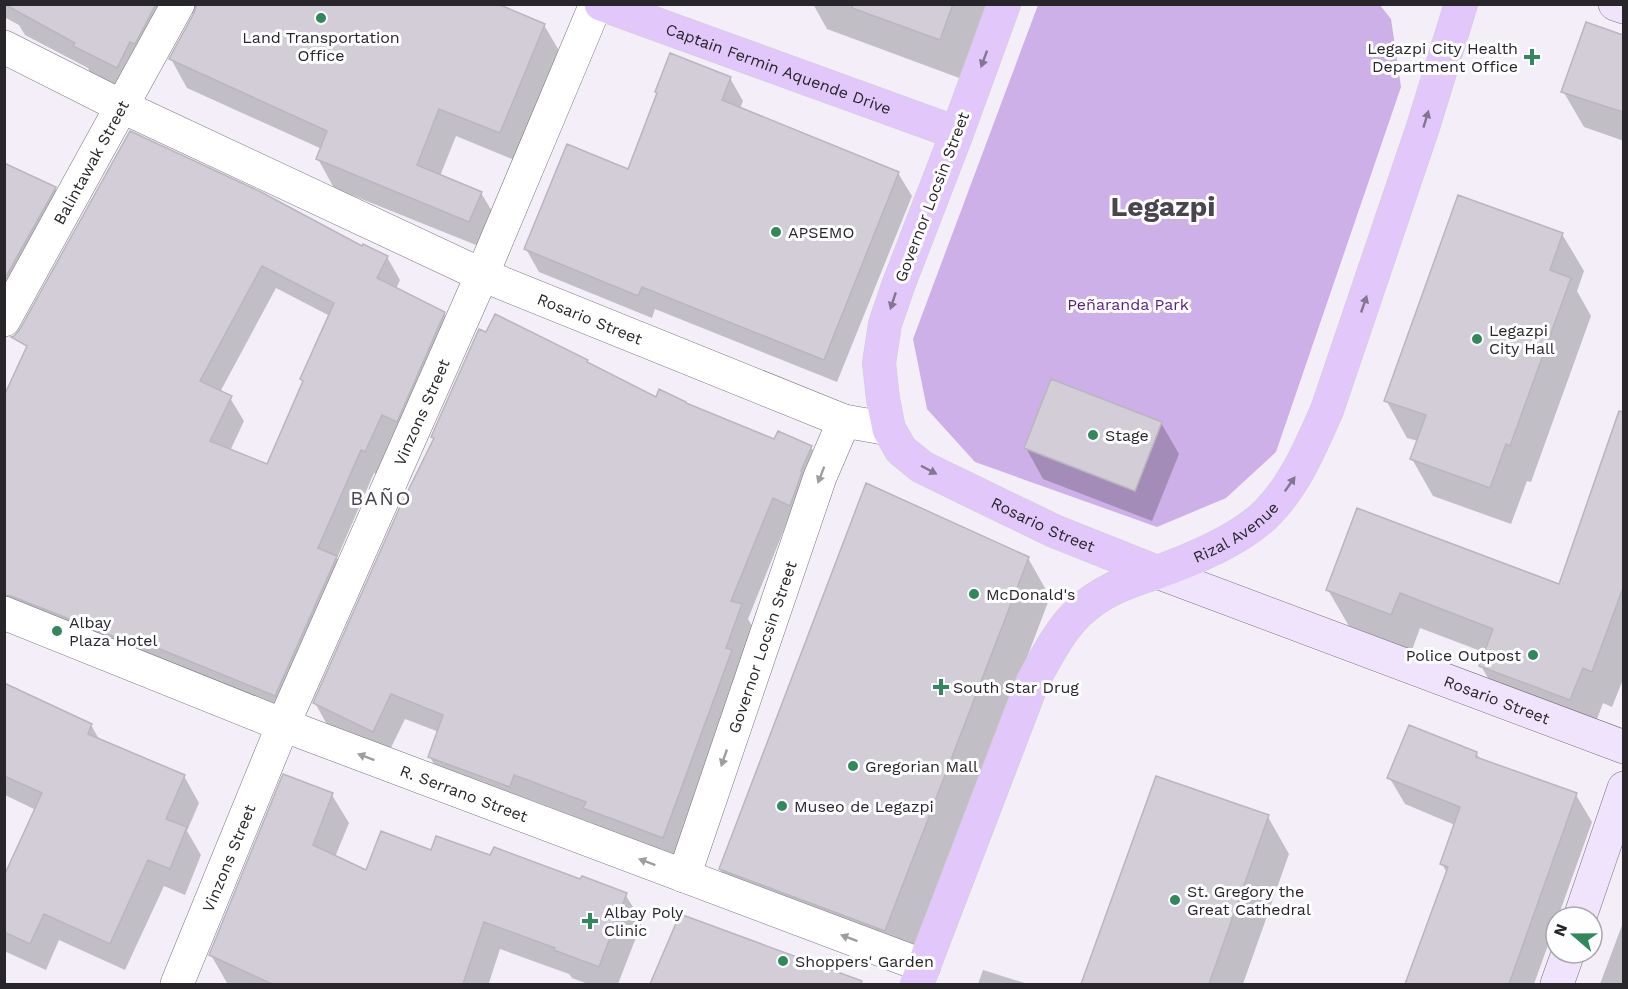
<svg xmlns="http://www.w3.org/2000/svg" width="1628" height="989" font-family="'Work Sans',sans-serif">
  <rect width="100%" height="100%" fill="#f3eef8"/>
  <!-- green -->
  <path fill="#ccb0e7" d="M 1379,4 L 1391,19 L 1401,87 L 1276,452 L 1226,498 L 1157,527 L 975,462 L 927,409 L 913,339 L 1038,5 Z"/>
  <!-- shadow -->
  <path fill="#0003" fill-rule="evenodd" d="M 4,4 L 494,4 L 544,25 L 561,54 L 517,161 L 456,136 L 440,176 L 481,193 L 498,221 L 486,249 L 334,188 L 318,159 L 322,149 L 187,88 L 171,59 L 196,13 L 185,16 L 134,96 L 91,74 L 88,68 L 25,35 L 19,25 L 4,17 Z
    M 813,4 L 990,4 L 962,79 L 827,29 Z
    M 1587,24 L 1624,37 L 1624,141 L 1584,127 L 1563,91 Z
    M 730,78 L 743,101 L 740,109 L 898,173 L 912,196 L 837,382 L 655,309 L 652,318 L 539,272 L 526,249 L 629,171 Z
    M 4,164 L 55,188 L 67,209 L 4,322 Z
    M 1562,234 L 1584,271 L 1577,291 L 1591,316 L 1531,482 L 1527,481 L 1511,524 L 1433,496 L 1412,459 L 1418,441 L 1407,438 L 1386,400 Z
    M 363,248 L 387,257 L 400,280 L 396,289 L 444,313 L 458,336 L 379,475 L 374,473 L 337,558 L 350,580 L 289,718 L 4,601 L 4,400 L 62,280 ZM 276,288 L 330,316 L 302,379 L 304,382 L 267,466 L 230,451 L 244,421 L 230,398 L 220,392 Z
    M 587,361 L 590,366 L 657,399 L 685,403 L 775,441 L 811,447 L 825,472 L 787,522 L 748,619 L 755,631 L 677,862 L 599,833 L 594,824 L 528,799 L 444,782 L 430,757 L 439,732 L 405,719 L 387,756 L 329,728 L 315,703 L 435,440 L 433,437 Z
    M 1624,404 L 1624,677 L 1612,707 L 1603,703 L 1591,735 L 1502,702 L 1481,666 L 1486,653 L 1420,628 L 1412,650 L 1349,626 L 1328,590 L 1559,586 Z
    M 1161,423 L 1179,454 L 1152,521 L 1043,479 L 1026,448 Z
    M 1028,558 L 1050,597 L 908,970 L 743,908 L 720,869 Z
    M 4,684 L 17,688 L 19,692 L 91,725 L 100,741 L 184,776 L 199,803 L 187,831 L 201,855 L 185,895 L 164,886 L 125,970 L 59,940 L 46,970 L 4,951 L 4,880 L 36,810 L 5,795 Z
    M 1476,753 L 1481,760 L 1576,795 L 1592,822 L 1558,917 L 1556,917 L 1556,923 L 1534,984 L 1407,984 L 1447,873 L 1442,864 L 1455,825 L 1405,804 L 1389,777 Z
    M 284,776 L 332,795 L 349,823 L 335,857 L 367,872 L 432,852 L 491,856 L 625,894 L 642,922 L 618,984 L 588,984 L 572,978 L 569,974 L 500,949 L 489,983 L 490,984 L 230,984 L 227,983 L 211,955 Z
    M 1157,777 L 1268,817 L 1289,854 L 1243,984 L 1083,984 Z
    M 681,916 L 846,976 L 852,984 L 652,984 Z
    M 1624,920 L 1624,984 L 1600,984 Z
    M 983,970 L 1028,984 L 978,984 Z"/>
  <!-- building -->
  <path fill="#d2cdd7" stroke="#bab5bf" stroke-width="1.5" fill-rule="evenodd" d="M 4,4 L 156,4 L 135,44 L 130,42 L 117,68 L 73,46 L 75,43 Z
    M 197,4 L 498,4 L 545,24 L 500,133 L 439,109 L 417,165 L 482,192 L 469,222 L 316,159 L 327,131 L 169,59 L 194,13 Z
    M 853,4 L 953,4 L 940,40 L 852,8 Z
    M 1586,22 L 1623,35 L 1623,112 L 1561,92 Z
    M 670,53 L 731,77 L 722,100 L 899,172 L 824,360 L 642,287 L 638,296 L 524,249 L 567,144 L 628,169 L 657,93 L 655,92 Z
    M 130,131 L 261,192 L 362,246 L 363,244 L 388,256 L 377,278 L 445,312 L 397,422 L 382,415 L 365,452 L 361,450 L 318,548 L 337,556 L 275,696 L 150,645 L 148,650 L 11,596 L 4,595 L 4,396 L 27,346 L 11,337 L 14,336 L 20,329 ZM 262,266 L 334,303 L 300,379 L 303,381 L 267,464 L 210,441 L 232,396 L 200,381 Z
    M 4,163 L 56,187 L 4,280 Z
    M 1458,195 L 1563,233 L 1550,270 L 1571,278 L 1510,446 L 1506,444 L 1490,488 L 1410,459 L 1426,415 L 1384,401 Z
    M 495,314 L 588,360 L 587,362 L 656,397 L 659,389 L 686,402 L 686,403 L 774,439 L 778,431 L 812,446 L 801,471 L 802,472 L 790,506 L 773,498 L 731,601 L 742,604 L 726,648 L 732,650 L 663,838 L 583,808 L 586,802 L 514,775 L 510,787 L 428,757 L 443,715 L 391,694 L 373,732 L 313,703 L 399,509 L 434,438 L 431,437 L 479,329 L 486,332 Z
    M 1051,379 L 1162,422 L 1135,491 L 1024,448 Z
    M 1619,411 L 1623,412 L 1623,588 L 1592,672 L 1583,668 L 1570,700 L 1479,666 L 1493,629 L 1400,593 L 1391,615 L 1326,590 L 1357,508 L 1559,584 Z
    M 866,483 L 1029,557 L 885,931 L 719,869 Z
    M 4,683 L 92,724 L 88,734 L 185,775 L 166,819 L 187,827 L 170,869 L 148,860 L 110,944 L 44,914 L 30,944 L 4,932 L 4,876 L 42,793 L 4,776 Z
    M 1409,725 L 1477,752 L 1476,757 L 1577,793 L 1509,984 L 1405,984 L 1448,867 L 1440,864 L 1460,807 L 1387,778 Z
    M 283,774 L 333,793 L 313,845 L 366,870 L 381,831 L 431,850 L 436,836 L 490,855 L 494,847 L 580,879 L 582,876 L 627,893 L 599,967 L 554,950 L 555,948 L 484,922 L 463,984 L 272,984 L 209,955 Z
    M 1156,776 L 1269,815 L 1209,984 L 1081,984 Z
    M 680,914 L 862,981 L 861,984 L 650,984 Z"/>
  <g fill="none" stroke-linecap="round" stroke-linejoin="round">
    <defs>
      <g id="street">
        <path id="s1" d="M 4,47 L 123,107 L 482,275 L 844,421 L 889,429"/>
        <path id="s2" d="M 4,320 L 178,4"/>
        <path id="s3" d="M 4,613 L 283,725 L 924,966"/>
        <path id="s4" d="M 684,876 L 820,477 L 844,421"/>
        <path id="s5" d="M 177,984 L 283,725 L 482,275 L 596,4"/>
      </g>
      <g id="secondary">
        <path d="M 1615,4 L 1624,7"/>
        <path id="s6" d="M 1157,572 L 1624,747"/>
        <path d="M 1580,917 L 1624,788"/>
        <path d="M 1557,984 L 1568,953"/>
      </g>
      <g id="primary">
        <path id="s7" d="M 601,4 L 957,133"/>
        <path id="s8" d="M 1004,4 L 957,133 L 898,286 L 885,324 L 879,363 L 883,399 L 889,429 L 901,450 L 922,467 L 1054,531 L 1157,572"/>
        <path id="s9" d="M 917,984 L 1033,681 C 1046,658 1059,631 1078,613 C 1102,590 1125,583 1155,573 C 1191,560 1241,540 1268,512 C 1296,483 1311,446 1327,410 L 1423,127 L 1461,4"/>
      </g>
    </defs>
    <!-- street casing -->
    <use href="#street" stroke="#79747d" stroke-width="34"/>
    <!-- secondary casing -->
    <use href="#secondary" stroke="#79747d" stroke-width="34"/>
    <!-- primary casing -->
    <use href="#primary" stroke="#d0cfd0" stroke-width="34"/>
    <!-- street -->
    <use href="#street" stroke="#fff" stroke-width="33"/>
    <!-- secondary -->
    <use href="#secondary" stroke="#f0e3fc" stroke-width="33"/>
    <!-- primary -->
    <use href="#primary" stroke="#e1c7fa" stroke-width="33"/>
  </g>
  <!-- one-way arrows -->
  <defs><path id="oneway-solid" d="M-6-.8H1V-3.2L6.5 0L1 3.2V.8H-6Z" transform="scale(1.5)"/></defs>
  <g fill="#847692">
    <use href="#oneway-solid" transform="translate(984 59) rotate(110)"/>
    <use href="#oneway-solid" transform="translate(1426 119) rotate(-73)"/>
    <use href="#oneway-solid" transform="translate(893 301) rotate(108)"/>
    <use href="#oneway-solid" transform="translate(1364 304) rotate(-71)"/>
    <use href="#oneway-solid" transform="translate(929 470) rotate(28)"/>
    <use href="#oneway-solid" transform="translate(1290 484) rotate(-55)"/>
  </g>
  <g fill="#9e9d9f">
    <use href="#oneway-solid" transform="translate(821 475) rotate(111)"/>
    <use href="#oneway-solid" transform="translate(366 757) rotate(-159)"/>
    <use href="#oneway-solid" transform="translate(724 758) rotate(109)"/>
    <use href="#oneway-solid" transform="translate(647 862) rotate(-159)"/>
    <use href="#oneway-solid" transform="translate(849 938) rotate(-159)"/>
  </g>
  <!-- markers -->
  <g fill="#32885b" stroke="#fefdff" stroke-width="2">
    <circle cx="321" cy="18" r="6"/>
    <path d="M1529 48h6v6h6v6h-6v6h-6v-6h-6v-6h6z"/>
    <circle cx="776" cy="232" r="6"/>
    <circle cx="1477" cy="339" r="6"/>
    <circle cx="1093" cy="435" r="6"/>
    <circle cx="974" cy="594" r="6"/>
    <circle cx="57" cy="631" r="6"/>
    <circle cx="1533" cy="655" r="6"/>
    <path d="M938 678h6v6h6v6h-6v6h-6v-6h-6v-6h6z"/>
    <circle cx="853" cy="766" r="6"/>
    <circle cx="782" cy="806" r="6"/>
    <circle cx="1175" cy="900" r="6"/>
    <path d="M587 912h6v6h6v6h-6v6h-6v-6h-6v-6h6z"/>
    <circle cx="783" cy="961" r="6"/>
  </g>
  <g text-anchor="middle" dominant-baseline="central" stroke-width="6" stroke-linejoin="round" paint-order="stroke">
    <!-- poi labels -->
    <g font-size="16" fill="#28262a" stroke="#fefdff" text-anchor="start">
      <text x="321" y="37" text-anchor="middle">Land Transportation<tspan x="321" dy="18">Office</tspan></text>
      <text x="1518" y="48" text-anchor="end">Legazpi City Health<tspan x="1518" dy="18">Department Office</tspan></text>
      <text x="788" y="232">APSEMO</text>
      <text x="1489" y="330">Legazpi<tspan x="1489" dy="18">City Hall</tspan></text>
      <text x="1105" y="435">Stage</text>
      <text x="986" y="594">McDonald's</text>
      <text x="69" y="622">Albay<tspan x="69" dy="18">Plaza Hotel</tspan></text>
      <text x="1521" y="655" text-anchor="end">Police Outpost</text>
      <text x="953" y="687">South Star Drug</text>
      <text x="865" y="766">Gregorian Mall</text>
      <text x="794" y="806">Museo de Legazpi</text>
      <text x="1187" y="891">St. Gregory the<tspan x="1187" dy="18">Great Cathedral</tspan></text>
      <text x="604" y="912">Albay Poly<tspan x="604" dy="18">Clinic</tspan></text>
      <text x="795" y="961">Shoppers' Garden</text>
    </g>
    <!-- street labels -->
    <g font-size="16" fill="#28262a" stroke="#fefdff">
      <text stroke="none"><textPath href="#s7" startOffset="189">Captain Fermin Aquende Drive</textPath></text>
      <text stroke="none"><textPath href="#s2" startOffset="180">Balintawak Street</textPath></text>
      <text transform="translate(932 197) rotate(-69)">Governor Locsin Street</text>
      <text stroke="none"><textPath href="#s1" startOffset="646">Rosario Street</textPath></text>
      <text stroke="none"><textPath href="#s5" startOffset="622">Vinzons Street</textPath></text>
      <text stroke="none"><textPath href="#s8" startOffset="633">Rosario Street</textPath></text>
      <text stroke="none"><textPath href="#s9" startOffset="585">Rizal Avenue</textPath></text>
      <text stroke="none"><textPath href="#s4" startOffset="242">Governor Locsin Street</textPath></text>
      <text stroke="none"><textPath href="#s6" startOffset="363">Rosario Street</textPath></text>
      <text stroke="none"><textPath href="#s3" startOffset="494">R. Serrano Street</textPath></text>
      <text stroke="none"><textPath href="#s5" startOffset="136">Vinzons Street</textPath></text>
    </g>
    <!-- park labels -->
    <g font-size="16" fill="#581d80" stroke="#fefdff">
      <text x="1128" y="304">Peñaranda Park</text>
    </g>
    <!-- quarter labels -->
    <g font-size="20" letter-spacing="1.5" fill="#49454e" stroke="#fefdff">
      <text x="381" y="498">BAÑO</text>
    </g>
    <!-- town labels -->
    <g font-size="28" font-weight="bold" fill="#49454e" stroke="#fefdff">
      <text x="1163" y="206">Legazpi</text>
    </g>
  </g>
  <!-- border -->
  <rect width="1628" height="989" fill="none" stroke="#28262a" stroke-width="12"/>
  <!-- north arrow -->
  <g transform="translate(1574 935) rotate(290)"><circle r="28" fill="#fefdff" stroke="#a8a7aa" stroke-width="1.5"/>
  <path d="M0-4.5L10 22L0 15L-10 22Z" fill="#32885b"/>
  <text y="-9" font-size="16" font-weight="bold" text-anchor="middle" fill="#28262a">N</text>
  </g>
</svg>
